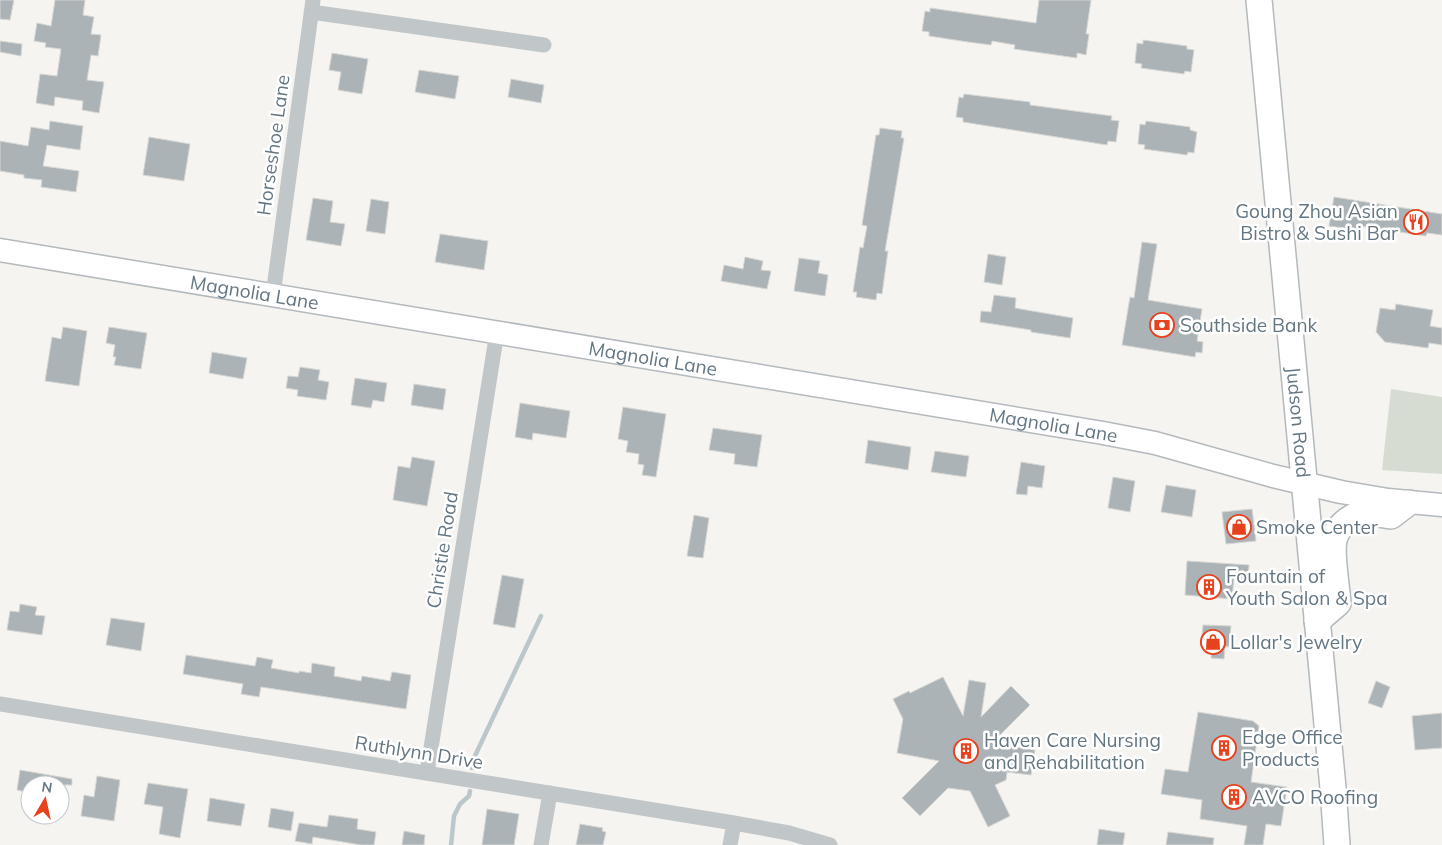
<svg xmlns="http://www.w3.org/2000/svg" width="1442" height="845" font-family="Mulish,sans-serif">
  <rect width="100%" height="100%" fill="#f5f4f0"/>
  <!-- green -->
  <path fill="#d6dcd1" d="M 1391,389 L 1442,397 L 1442,474 L 1382,470 Z"/>
  <g fill="none" stroke-linecap="round" stroke-linejoin="round">
    <!-- stream -->
    <path stroke="#bbc7cb" stroke-width="4.5" d="M 472,768 L 473,760 L 541,616
      M 451,845 L 454,816 L 460,804 L 469,796 L 470,791"/>
  </g>
  <!-- building -->
  <path fill="#abb3b7" stroke="#d6d6d3" d="M 0,0 L 14,0 L 10,20 L 0,19 Z
    M 55,0 L 85,0 L 83,15 L 94,17 L 91,34 L 101,35 L 98,56 L 91,55 L 87,80 L 104,82 L 99,113 L 82,110 L 83,101 L 55,97 L 54,106 L 36,103 L 40,74 L 57,76 L 61,49 L 45,47 L 46,43 L 34,41 L 37,23 L 51,26 Z
    M 1039,0 L 1091,0 L 1086,34 L 1089,34 L 1086,55 L 1077,53 L 1077,58 L 1014,49 L 1015,45 L 992,41 L 991,45 L 968,42 L 929,36 L 929,32 L 922,31 L 925,11 L 930,12 L 930,8 L 1036,23 Z
    M 1143,40 L 1187,46 L 1187,49 L 1194,50 L 1191,72 L 1185,71 L 1184,74 L 1141,68 L 1142,64 L 1135,63 L 1137,43 L 1143,44 Z
    M 0,41 L 22,44 L 21,56 L 0,52 Z
    M 332,53 L 368,59 L 362,94 L 338,90 L 341,72 L 329,70 Z
    M 419,70 L 459,76 L 455,99 L 415,92 Z
    M 511,79 L 544,85 L 541,103 L 508,97 Z
    M 964,94 L 1030,102 L 1030,105 L 1112,116 L 1111,120 L 1119,121 L 1116,142 L 1108,141 L 1107,145 L 963,122 L 963,118 L 956,117 L 959,97 L 963,98 Z
    M 50,121 L 83,126 L 80,150 L 47,145 L 43,166 L 79,171 L 76,192 L 41,187 L 42,180 L 24,178 L 24,175 L 0,171 L 0,141 L 28,146 L 31,127 L 49,130 Z
    M 1146,121 L 1190,127 L 1190,130 L 1197,132 L 1194,153 L 1188,152 L 1187,155 L 1144,149 L 1145,145 L 1138,144 L 1140,124 L 1145,125 Z
    M 880,128 L 902,131 L 901,138 L 904,138 L 885,251 L 888,251 L 882,294 L 877,293 L 876,300 L 856,297 L 857,292 L 853,292 L 860,247 L 863,248 L 867,226 L 862,225 L 876,135 L 879,135 Z
    M 149,137 L 190,144 L 184,181 L 143,175 Z
    M 1334,197 L 1442,214 L 1442,235 L 1427,233 L 1426,236 L 1360,226 L 1359,230 L 1329,226 Z
    M 313,198 L 333,201 L 330,222 L 345,224 L 341,246 L 306,240 Z
    M 371,199 L 389,202 L 385,234 L 366,231 Z
    M 440,234 L 488,241 L 484,270 L 435,262 Z
    M 1142,242 L 1157,244 L 1148,300 L 1202,309 L 1197,341 L 1203,342 L 1202,353 L 1196,352 L 1195,357 L 1122,345 L 1130,297 L 1134,298 Z
    M 988,254 L 1006,257 L 1002,285 L 984,282 Z
    M 745,257 L 763,261 L 761,270 L 771,271 L 767,289 L 721,281 L 724,265 L 743,269 Z
    M 799,258 L 820,261 L 818,273 L 828,275 L 825,296 L 794,291 Z
    M 994,295 L 1016,298 L 1015,308 L 1073,318 L 1070,338 L 1031,332 L 1031,330 L 980,322 L 981,311 L 991,312 Z
    M 1396,304 L 1433,310 L 1430,326 L 1442,328 L 1442,345 L 1429,343 L 1428,348 L 1385,342 L 1376,332 L 1380,308 L 1395,310 Z
    M 63,327 L 87,331 L 79,386 L 45,381 L 52,337 L 61,339 Z
    M 109,327 L 147,333 L 141,369 L 114,365 L 116,357 L 113,357 L 115,345 L 106,343 Z
    M 212,352 L 247,358 L 243,379 L 209,373 Z
    M 300,367 L 320,370 L 318,380 L 329,382 L 326,400 L 297,396 L 298,390 L 286,388 L 288,376 L 298,377 Z
    M 355,378 L 387,383 L 384,402 L 373,400 L 371,408 L 351,405 Z
    M 414,384 L 446,389 L 443,410 L 411,405 Z
    M 520,403 L 570,411 L 566,438 L 533,433 L 532,440 L 515,437 Z
    M 623,407 L 666,414 L 656,477 L 642,475 L 644,465 L 638,464 L 639,454 L 626,452 L 628,441 L 618,439 Z
    M 713,428 L 762,435 L 757,467 L 734,464 L 735,454 L 709,450 Z
    M 868,440 L 911,447 L 908,470 L 865,463 Z
    M 935,451 L 969,456 L 966,477 L 931,472 Z
    M 412,457 L 435,461 L 427,506 L 393,500 L 398,466 L 410,468 Z
    M 1021,462 L 1045,466 L 1042,488 L 1028,486 L 1027,495 L 1016,494 Z
    M 1113,477 L 1135,481 L 1130,512 L 1108,508 Z
    M 1166,485 L 1196,490 L 1192,517 L 1161,512 Z
    M 1252,509 L 1256,541 L 1226,544 L 1222,512 Z
    M 694,515 L 709,518 L 703,558 L 687,556 Z
    M 1187,561 L 1249,565 L 1248,579 L 1234,578 L 1232,599 L 1185,595 Z
    M 502,575 L 524,579 L 515,628 L 493,624 Z
    M 20,604 L 37,607 L 35,615 L 45,616 L 42,635 L 7,630 L 10,611 L 19,612 Z
    M 111,618 L 145,623 L 141,651 L 106,645 Z
    M 1203,625 L 1231,626 L 1229,647 L 1225,646 L 1224,659 L 1211,658 L 1212,646 L 1201,645 Z
    M 186,655 L 255,666 L 257,657 L 273,660 L 271,668 L 299,673 L 299,671 L 311,673 L 312,663 L 335,667 L 334,676 L 361,681 L 362,676 L 390,681 L 392,672 L 411,675 L 406,709 L 261,687 L 259,697 L 241,694 L 243,684 L 183,674 Z
    M 943,677 L 963,716 L 969,680 L 986,683 L 981,717 L 1011,686 L 1030,705 L 992,743 L 1035,750 L 1031,775 L 1007,772 L 1006,780 L 995,785 L 1010,816 L 988,827 L 970,791 L 948,788 L 920,816 L 902,798 L 939,761 L 897,753 L 903,719 L 893,699 L 909,691 L 910,693 Z
    M 1376,681 L 1390,687 L 1382,708 L 1368,703 Z
    M 1198,712 L 1253,721 L 1259,726 L 1251,782 L 1287,787 L 1281,826 L 1266,824 L 1263,845 L 1244,845 L 1247,826 L 1200,819 L 1202,800 L 1161,794 L 1165,769 L 1188,772 Z
    M 1442,713 L 1442,748 L 1415,750 L 1412,716 Z
    M 20,770 L 72,779 L 72,785 L 30,785 L 30,793 L 17,790 Z
    M 97,776 L 120,780 L 114,821 L 81,816 L 84,795 L 94,797 Z
    M 148,783 L 188,789 L 180,838 L 159,834 L 163,807 L 144,804 Z
    M 210,798 L 245,804 L 241,826 L 207,821 Z
    M 271,808 L 294,812 L 291,831 L 268,827 Z
    M 487,809 L 519,814 L 514,845 L 482,845 Z
    M 329,815 L 358,819 L 357,829 L 376,832 L 374,845 L 361,845 L 313,837 L 312,844 L 295,841 L 299,823 L 327,827 Z
    M 580,824 L 603,828 L 602,831 L 606,832 L 603,845 L 576,845 Z
    M 1099,829 L 1125,833 L 1123,845 L 1097,845 Z
    M 404,831 L 425,835 L 424,845 L 402,845 Z
    M 1168,832 L 1214,838 L 1213,845 L 1166,845 Z"/>
  <g fill="none" stroke-linecap="round" stroke-linejoin="round">
    <defs>
      <g id="secondary">
        <path id="s1" d="M 0,250 L 1103,433 L 1155,443 L 1273,476 L 1341,492 L 1388,500 L 1442,505"/>
      </g>
      <g id="primary">
        <path id="s2" d="M 1259,0 L 1333,788 L 1337,845"/>
        <path d="M 1317,621 L 1338,603 C 1337,588 1330,549 1335,537 C 1339,524 1354,513 1368,513 C 1375,513 1384,515 1391,516 L 1408,503"/>
      </g>
    </defs>
    <!-- secondary casing -->
    <use href="#secondary" stroke="#b4b9bd" stroke-width="25"/>
    <!-- primary casing -->
    <use href="#primary" stroke="#b4b9bc" stroke-width="28"/>
    <!-- street -->
    <path stroke="#c1c6c8" stroke-width="15" d="M 311,12 L 544,45
      M 273,295 L 313,0
      M 0,704 L 734,823 L 789,833 L 830,845
      M 427,773 L 497,332
      M 541,845 L 550,793
      M 730,845 L 734,823"/>
    <!-- secondary -->
    <use href="#secondary" stroke="#fff" stroke-width="22"/>
    <!-- primary -->
    <use href="#primary" stroke="#fff" stroke-width="25"/>
  </g>
  <!-- icons -->
  <defs>
    <symbol id="restaurant-ring" viewBox="-11 -11 22 22"><circle r="9.5" fill="#fff" stroke="#e7421e" stroke-width="1.5"/><path d="M-5-6h1v4h1v-4h1v4h1v-4h1v5L-1.5 .5V6h-2V.5L-5-1ZM5-6V6H3V1.5H1.5Q1.5-4 5-6Z" fill="#e7421e"/></symbol>
    <symbol id="bank-ring" viewBox="-11 -11 22 22"><circle r="9.5" fill="#fff" stroke="#e7421e" stroke-width="1.5"/><path d="M-6-4H6V4H-6ZM0-2.3a2.3 2.3 0 1 0 0 4.6a2.3 2.3 0 1 0 0-4.6Z" fill="#e7421e"/></symbol>
    <symbol id="shop-ring" viewBox="-11 -11 22 22"><circle r="9.5" fill="#fff" stroke="#e7421e" stroke-width="1.5"/><path d="M-5-2.5h2.3a2.7 3.5 0 0 1 5.4 0H5L5.5 6h-11ZM-1.5-2.5h3a1.5 2.3 0 0 0-3 0Z" fill="#e7421e"/></symbol>
    <symbol id="building-ring" viewBox="-11 -11 22 22"><circle r="9.5" fill="#fff" stroke="#e7421e" stroke-width="1.5"/><path d="M-4-6H4V6H1V3H-1V6H-4ZM-2.5-4.3h1.7v1.8h-1.7ZM.8-4.3h1.7v1.8H.8ZM-2.5-1h1.7V.8h-1.7ZM.8-1h1.7V.8H.8Z" fill="#e7421e"/></symbol>
  </defs>
  <g fill-rule="evenodd">
    <use href="#restaurant-ring" x="1402" y="208" width="28" height="28"/>
    <use href="#bank-ring" x="1148" y="311" width="28" height="28"/>
    <use href="#shop-ring" x="1225" y="513" width="28" height="28"/>
    <use href="#building-ring" x="1195" y="573" width="28" height="28"/>
    <use href="#shop-ring" x="1199" y="628" width="28" height="28"/>
    <use href="#building-ring" x="1210" y="734" width="28" height="28"/>
    <use href="#building-ring" x="952" y="737" width="28" height="28"/>
    <use href="#building-ring" x="1220" y="783" width="28" height="28"/>
  </g>
  <g text-anchor="middle" dominant-baseline="central" stroke-width="5" stroke-linejoin="round" paint-order="stroke">
    <!-- street labels -->
    <g font-size="19" fill="#637682" stroke="#fff">
      <text transform="translate(273 145) rotate(-82)">Horseshoe Lane</text>
      <text stroke="none"><textPath href="#s1" startOffset="258">Magnolia Lane</textPath></text>
      <text stroke="none"><textPath href="#s1" startOffset="662">Magnolia Lane</textPath></text>
      <text stroke="none"><textPath href="#s2" startOffset="424">Judson Road</textPath></text>
      <text stroke="none"><textPath href="#s1" startOffset="1068">Magnolia Lane</textPath></text>
      <text transform="translate(442 550) rotate(-81)">Christie Road</text>
      <text transform="translate(419 752) rotate(9)">Ruthlynn Drive</text>
    </g>
    <!-- poi labels -->
    <g font-size="19" fill="#637682" stroke="#fff" text-anchor="start">
      <text x="1398" y="211" text-anchor="end">Goung Zhou Asian<tspan x="1398" dy="22">Bistro &amp; Sushi Bar</tspan></text>
      <text x="1180" y="325">Southside Bank</text>
      <text x="1256" y="527">Smoke Center</text>
      <text x="1226" y="576">Fountain of<tspan x="1226" dy="22">Youth Salon &amp; Spa</tspan></text>
      <text x="1230" y="642">Lollar's Jewelry</text>
      <text x="1242" y="737">Edge Office<tspan x="1242" dy="22">Products</tspan></text>
      <text x="984" y="740">Haven Care Nursing<tspan x="984" dy="22">and Rehabilitation</tspan></text>
      <text x="1252" y="797">AVCO Roofing</text>
    </g>
  </g>
  <!-- north arrow -->
  <g transform="translate(45 800) rotate(9)"><circle r="24" fill="#ffffff" stroke="#c1c8cd"/>
  <path d="M0-4L9 19L0 12L-9 19Z" fill="#e7421e"/>
  <text y="-8" font-size="14" font-weight="bold" text-anchor="middle" fill="#637682">N</text>
  </g>
</svg>
